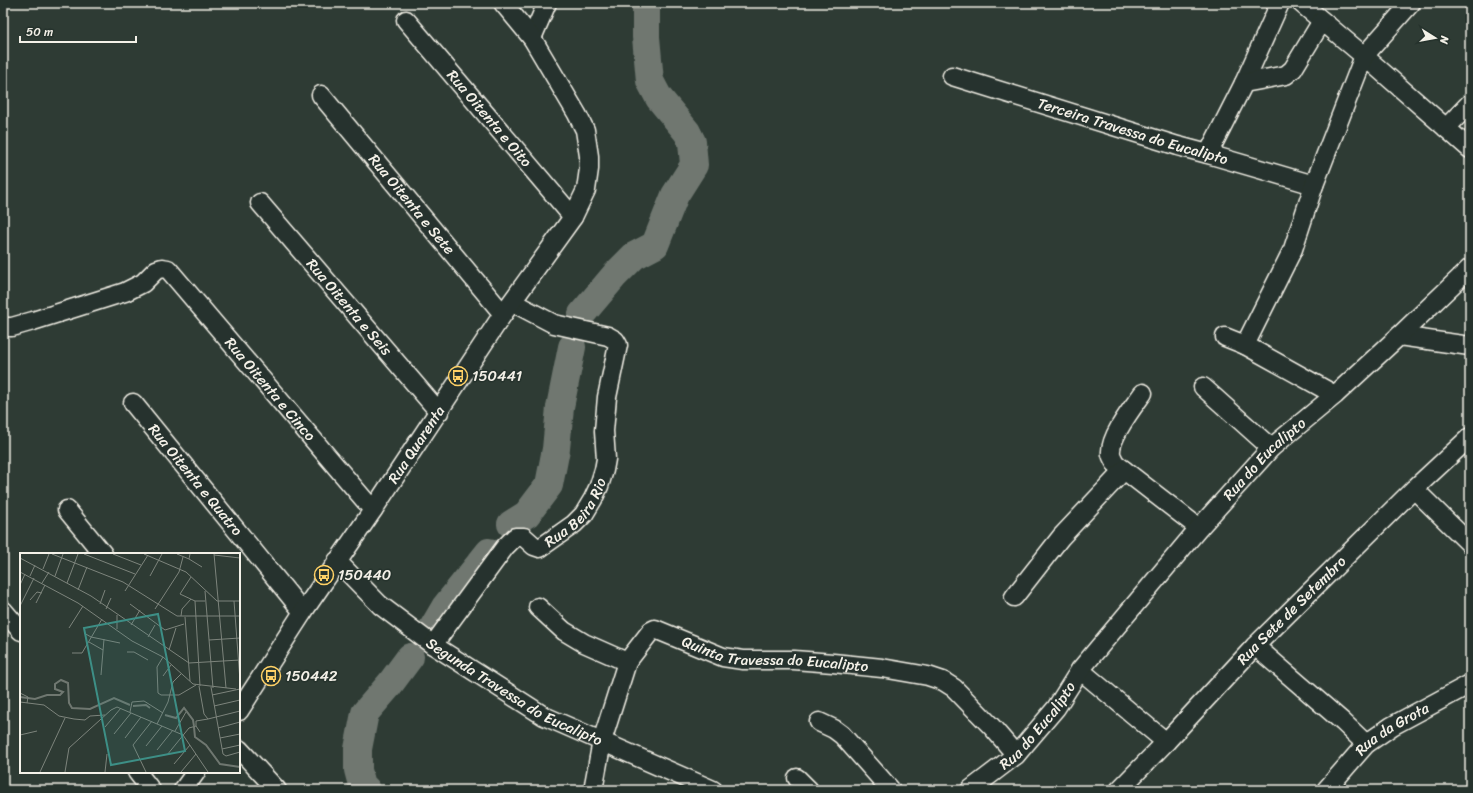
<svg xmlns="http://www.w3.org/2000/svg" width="1473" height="793" font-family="Sriracha,sans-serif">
  <rect width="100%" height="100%" fill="#2e3b34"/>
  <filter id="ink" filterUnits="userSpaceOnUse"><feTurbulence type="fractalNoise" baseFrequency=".025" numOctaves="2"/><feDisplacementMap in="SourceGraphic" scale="8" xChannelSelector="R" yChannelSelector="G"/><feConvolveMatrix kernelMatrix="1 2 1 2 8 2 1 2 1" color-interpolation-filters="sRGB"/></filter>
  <g filter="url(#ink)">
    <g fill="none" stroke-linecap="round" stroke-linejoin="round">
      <!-- river -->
      <path stroke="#6f7770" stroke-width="28" d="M 582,314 L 615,275 L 634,256 L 655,245 L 675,195 L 694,165 L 692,142 L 687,132 L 659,98 L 650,81 L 646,37 L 646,3
        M 511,524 L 527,514 L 549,485 L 556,449 L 560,407 L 572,347
        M 428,636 L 445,607 L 489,552
        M 367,790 L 362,785 L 358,770 L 358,749 L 365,713 L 390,684 L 410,657"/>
      <defs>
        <g id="minor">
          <path d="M 1301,3 L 1364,56 L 1470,149"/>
          <path id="s1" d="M 406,20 L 573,217"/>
          <path d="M 532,38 L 547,3"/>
          <path id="s2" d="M 952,76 L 1178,146 L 1208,154 L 1314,185"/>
          <path d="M 1244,83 L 1280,3"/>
          <path id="s3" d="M 321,95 L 503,314"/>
          <path d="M 1446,128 L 1470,103"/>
          <path d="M 1208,154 L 1244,83 L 1286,75 L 1293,69 L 1322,21"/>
          <path id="s4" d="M 260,203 L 439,412"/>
          <path id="s5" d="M 3,327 L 12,327 L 33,321 L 125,292 L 143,283 L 156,270 L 162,268 L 168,269 L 373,510"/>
          <path d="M 1399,336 L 1470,346"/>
          <path d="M 1225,337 L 1245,345 L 1335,395"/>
          <path d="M 1245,345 L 1293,249 L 1314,185 L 1364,56 L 1411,3"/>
          <path d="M 1203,387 L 1271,448"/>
          <path d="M 1143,393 C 1133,407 1109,437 1111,454 C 1112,458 1114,460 1115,463 L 1199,528"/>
          <path id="s6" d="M 133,403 L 303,612"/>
          <path d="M 1414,489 L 1470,544"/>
          <path d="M 67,510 L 103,554"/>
          <path id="s7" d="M 337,561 L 380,605 L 433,645 L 544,716 L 713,790"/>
          <path d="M 1014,597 L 1061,537 L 1124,470"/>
          <path d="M 538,607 L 564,631 L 584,643 L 627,662"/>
          <path d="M 3,610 L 21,631"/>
          <path id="s8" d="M 433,645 L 505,547 L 515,537 L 524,537 L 534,546 L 540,548 L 574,524 L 584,514 L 593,499 L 599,486 L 604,470 L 606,459 L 604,431 L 607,397 L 618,345 L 615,340 L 608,336 L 554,324 L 512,302"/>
          <path d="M 1255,646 L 1343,722 L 1366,744"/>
          <path d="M 1080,670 L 1166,742"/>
          <path id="s9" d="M 239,711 L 303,612 L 373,510 L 503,314 L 573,217 L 586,190 L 589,169 L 589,156 L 585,130 L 577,114 L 532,38 L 503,3"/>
          <path d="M 819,722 L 834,729 L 842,735 L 891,790"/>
          <path d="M 239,749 L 277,790"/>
          <path d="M 137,772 L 151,790"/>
          <path d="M 797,778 L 809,790"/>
          <path d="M 183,790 L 196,772"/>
          <path id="s10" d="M 593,790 L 602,741 L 627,662 L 651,631 L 655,629 L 723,657 L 743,660 L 794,660 L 833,663 L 882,668 L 928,676 L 943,681 L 954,688 L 992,727 L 1016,755"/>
          <path id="s11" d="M 970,790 L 1016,755 L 1056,708 L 1080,670 L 1199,528 L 1271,448 L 1335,395 L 1399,336 L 1470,268"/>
          <path id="s12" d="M 1119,790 L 1166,742 L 1255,646 L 1414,489 L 1470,437"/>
          <path id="s13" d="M 1326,790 L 1366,744 L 1392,726 L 1470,684"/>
        </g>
      </defs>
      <!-- minor casing -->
      <use href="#minor" stroke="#f4f1e8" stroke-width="21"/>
      <!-- minor -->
      <use href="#minor" stroke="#26332d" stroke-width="18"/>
    </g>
  </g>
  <!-- icons -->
  <defs>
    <symbol id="bus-ring" viewBox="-11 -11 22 22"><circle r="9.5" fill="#26332d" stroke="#ffd166" stroke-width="1.5"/><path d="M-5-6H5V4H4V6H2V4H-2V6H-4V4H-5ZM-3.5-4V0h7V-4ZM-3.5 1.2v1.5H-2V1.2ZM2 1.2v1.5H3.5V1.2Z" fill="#ffd166"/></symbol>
  </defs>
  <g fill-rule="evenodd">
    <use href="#bus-ring" x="447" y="365" width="22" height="22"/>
    <use href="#bus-ring" x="313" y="564" width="22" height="22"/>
    <use href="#bus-ring" x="260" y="665" width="22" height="22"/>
  </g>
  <g text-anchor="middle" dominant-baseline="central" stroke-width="3" stroke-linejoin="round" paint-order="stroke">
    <!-- street labels -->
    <g font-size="15" fill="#f4f1e8" stroke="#26332d">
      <text stroke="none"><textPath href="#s1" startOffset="129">Rua Oitenta e Oito</textPath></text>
      <text stroke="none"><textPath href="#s2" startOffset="189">Terceira Travessa do Eucalipto</textPath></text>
      <text stroke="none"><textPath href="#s3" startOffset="142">Rua Oitenta e Sete</textPath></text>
      <text stroke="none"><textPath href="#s4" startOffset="137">Rua Oitenta e Seis</textPath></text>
      <text stroke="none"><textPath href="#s5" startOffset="336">Rua Oitenta e Cinco</textPath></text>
      <text stroke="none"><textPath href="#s9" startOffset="320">Rua Quarenta</textPath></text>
      <text stroke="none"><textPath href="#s11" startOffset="445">Rua do Eucalipto</textPath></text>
      <text stroke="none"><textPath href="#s6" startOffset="99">Rua Oitenta e Quatro</textPath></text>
      <text stroke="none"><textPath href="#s8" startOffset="216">Rua Beira Rio</textPath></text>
      <text stroke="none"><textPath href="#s12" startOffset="249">Rua Sete de Setembro</textPath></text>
      <text stroke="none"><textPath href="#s10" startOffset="301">Quinta Travessa do Eucalipto</textPath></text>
      <text stroke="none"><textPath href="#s7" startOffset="222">Segunda Travessa do Eucalipto</textPath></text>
      <text stroke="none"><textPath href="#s11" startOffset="94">Rua do Eucalipto</textPath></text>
      <text stroke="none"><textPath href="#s13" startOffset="91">Rua da Grota</textPath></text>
    </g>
    <!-- poi labels -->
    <g font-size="15" fill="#f4f1e8" stroke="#26332d" text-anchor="start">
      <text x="472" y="376">150441</text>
      <text x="338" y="575">150440</text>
      <text x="285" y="676">150442</text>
    </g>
  </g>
  <!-- overview -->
  <g transform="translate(20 553)">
    <rect width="220" height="220" fill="#2e3b34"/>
    <path fill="none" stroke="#6f7770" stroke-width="2" d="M 0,144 L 15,146 L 27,142 L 40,142 L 43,139 L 35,136 L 35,131 L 41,127 L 48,130 L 49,150 L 52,155 L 70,156 L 94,145 L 110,152M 113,153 L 126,152 L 130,155M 145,162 L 156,165 L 164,155 L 173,167 L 174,173M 174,174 L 175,184 L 186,192 L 200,211 L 220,214"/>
    <path fill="none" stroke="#7d847c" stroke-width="1" d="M 32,1 L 103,29 L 157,63 L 220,63M 64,1 L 115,21M 93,1 L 121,12M 124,1 L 166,19 L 197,48 L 220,48M 157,1 L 169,6M 170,1 L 169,6 L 182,14M 194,1 L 206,135M 194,2 L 220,5M 0,5 L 71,43 L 169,110 L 220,107M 23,16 L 29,1M 0,19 L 58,50 L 112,88 L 143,104 L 173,131 L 216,136M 10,23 L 15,12M 35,23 L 43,1M 130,23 L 142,1M 171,24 L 160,41 L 175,48 L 185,48M 22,30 L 29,19M 47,30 L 58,1M 0,32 L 5,21M 58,37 L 67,14M 105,38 L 128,2M 185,38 L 193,135M 10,47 L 17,39 L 22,40M 175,48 L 180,133M 214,48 L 220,128M 16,50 L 25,32M 80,51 L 85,37M 110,51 L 145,77 L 164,71M 0,53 L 14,25M 86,56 L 91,45M 135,56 L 159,19 L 163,4M 97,62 L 97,76M 161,63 L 162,56 L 171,46M 165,64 L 170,128M 111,72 L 120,57M 49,75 L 63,53M 64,80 L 71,84 L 100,90M 128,84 L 135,72M 189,87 L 220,85M 69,89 L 83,97M 149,97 L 156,75M 107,99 L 114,99 L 128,107M 52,100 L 62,100 L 82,66M 81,122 L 84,86M 143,123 L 151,112M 179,133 L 184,161 L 188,166 L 220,158M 191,134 L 203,201 L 206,203 L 220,199M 0,140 L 8,144 L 7,150M 141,142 L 138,140 L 137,114 L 143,104M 141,142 L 159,142 L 176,132M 192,142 L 220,136M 0,149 L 24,152 L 39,163 L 54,166 L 65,167 L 70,163 L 85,162M 194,153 L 220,147M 110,159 L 112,149 L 124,148 L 143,160M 137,171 L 148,149 L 153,129 L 161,121M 176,173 L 176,168 L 188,166M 85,174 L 101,155M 198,175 L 220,169M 155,178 L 166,159M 94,181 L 111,160M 0,182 L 17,178M 105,185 L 121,164M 200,185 L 220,181M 126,193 L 142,173M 202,196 L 220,192M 137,197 L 153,177M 147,202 L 169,175 L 176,173 L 180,179M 154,211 L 170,192M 20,219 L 45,165M 45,219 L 49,195 L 91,157 L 97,154 L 163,182 L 188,219M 85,219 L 87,201M 126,219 L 113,192 L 132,168M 161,219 L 176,201"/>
    <path fill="#3d8f86" fill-opacity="0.15" stroke="#3d8f86" stroke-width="2" d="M 138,61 L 165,198 L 91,212 L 64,75 Z"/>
    <rect width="220" height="220" fill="none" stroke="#f4f1e8" stroke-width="2"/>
  </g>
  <!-- margin -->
  <rect width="1473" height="793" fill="none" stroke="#26332d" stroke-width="16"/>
  <rect x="8" y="8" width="1457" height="777" fill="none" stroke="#f4f1e8" stroke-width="1.5" filter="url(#ink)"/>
  <!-- north arrow -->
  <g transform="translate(1435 38) rotate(101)" stroke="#26332d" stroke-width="3" paint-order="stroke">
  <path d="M0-3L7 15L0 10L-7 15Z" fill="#f4f1e8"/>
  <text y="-6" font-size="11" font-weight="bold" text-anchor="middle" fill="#f4f1e8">N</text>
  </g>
  <!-- scale -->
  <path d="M20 36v6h116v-6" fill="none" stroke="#f4f1e8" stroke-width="2"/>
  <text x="26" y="36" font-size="12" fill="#f4f1e8" stroke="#26332d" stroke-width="3" paint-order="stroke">50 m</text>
</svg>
